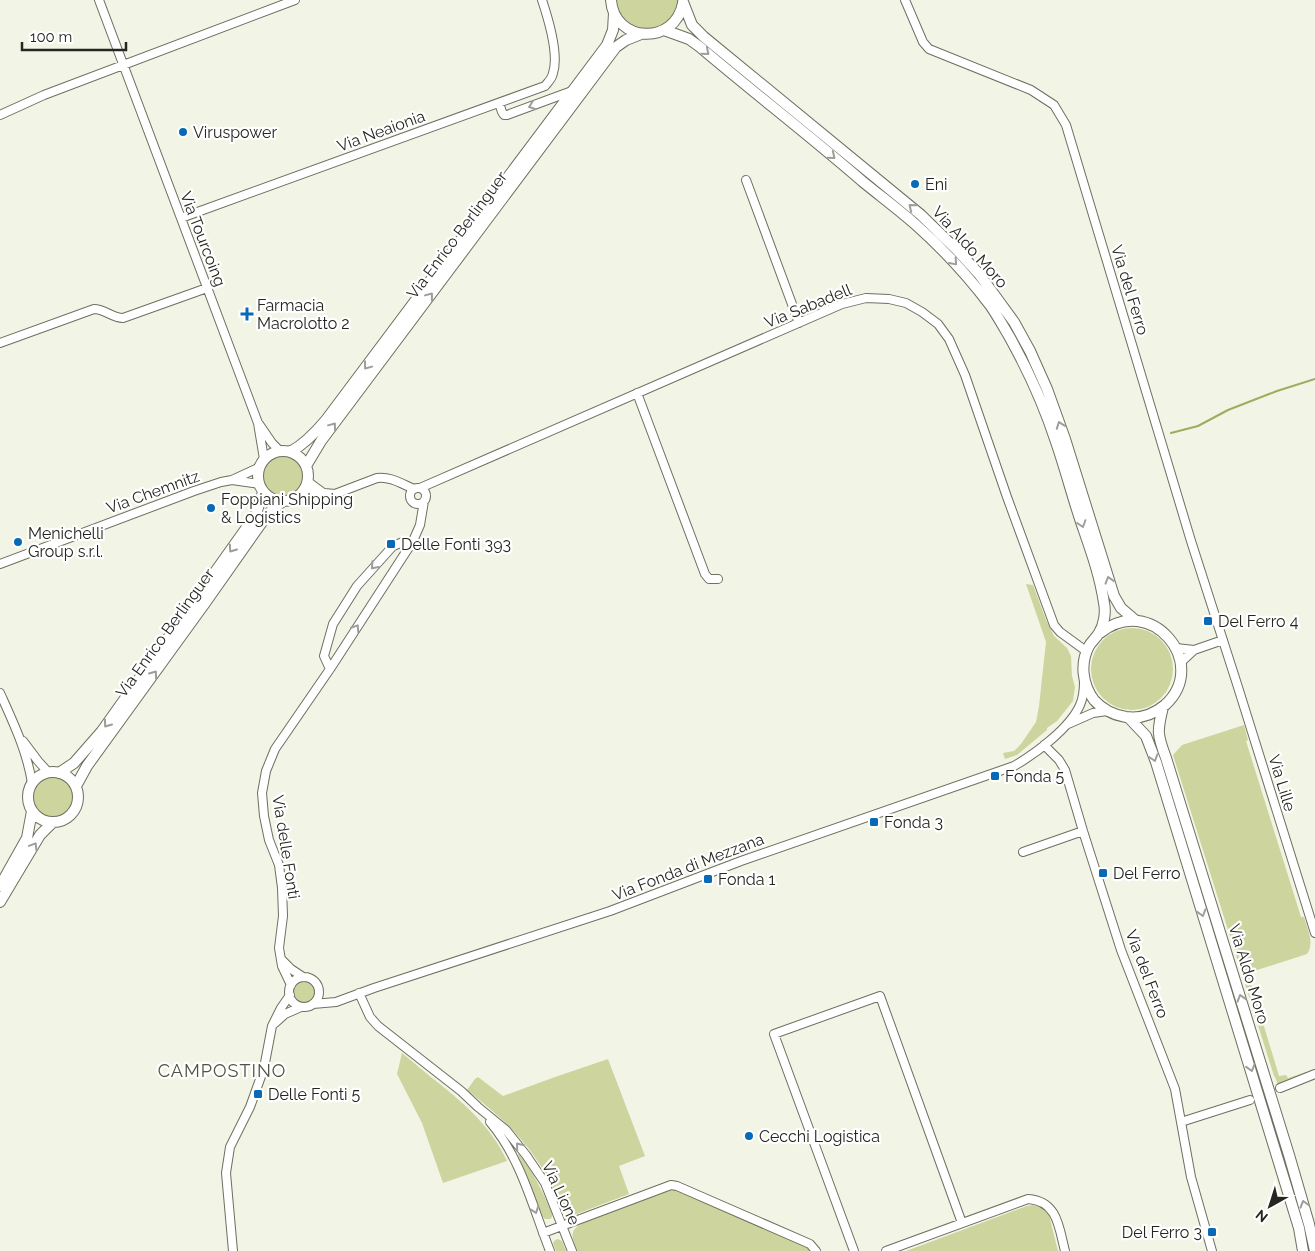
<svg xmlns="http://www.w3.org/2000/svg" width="1315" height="1251" font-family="Raleway,sans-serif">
  <rect width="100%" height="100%" fill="#f2f5e5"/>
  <!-- green -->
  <path fill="#ced49d" d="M 617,0 L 679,0 C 677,8 675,15 668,21 C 650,37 618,25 617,0 Z
    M263 475a20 20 0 1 1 40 0a20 20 0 1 1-40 0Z
    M 1026,584 L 1033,585 L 1046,620 L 1054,636 L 1067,648 L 1071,656 L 1072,676 L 1075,687 L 1073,701 L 1057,721 L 1047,728 L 1047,730 L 1017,755 L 1005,759 L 1003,753 L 1014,751 L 1021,744 L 1036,722 L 1039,706 L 1046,642 Z
    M1091 669a41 41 0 1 1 82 0a41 41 0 1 1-82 0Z
    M 1244,725 L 1248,740 L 1246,741 L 1301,917 L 1304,917 C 1307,928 1315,943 1307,954 L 1248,973 L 1279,1076 L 1286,1075 L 1288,1078 L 1306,1072 L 1306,1073 L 1278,1085 L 1275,1077 L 1274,1076 L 1173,755 L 1182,745 Z
    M33 797a20 20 0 1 1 40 0a20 20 0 1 1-40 0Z
    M294 992a10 10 0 1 1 20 0a10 10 0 1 1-20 0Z
    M 402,1053 C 412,1061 422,1070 432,1078 C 462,1101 491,1126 507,1161 L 443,1183 L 422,1123 L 397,1074 Z
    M 608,1059 L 645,1156 L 619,1166 L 629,1194 L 574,1215 L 568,1215 C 558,1209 554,1189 548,1178 C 527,1140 500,1116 467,1090 L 475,1079 L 478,1077 L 503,1096 L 555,1077 Z
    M 519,1154 C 533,1172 543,1192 552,1213 L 552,1217 L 550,1219 L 545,1219 L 543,1217 L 527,1175 L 518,1155 Z
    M 671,1190 L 678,1190 L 801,1243 L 809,1248 L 812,1251 L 577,1251 C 572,1237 568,1231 583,1223 L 583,1222 Z
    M 1033,1205 L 1043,1208 L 1049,1215 L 1058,1251 L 906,1251 L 1027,1206 Z
    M 558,1239 L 562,1241 L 566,1251 L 556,1251 L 553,1243 L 555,1240 Z"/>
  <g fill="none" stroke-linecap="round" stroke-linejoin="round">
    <!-- stream -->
    <path stroke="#a2aa61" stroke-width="2" d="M 1171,433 L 1198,426 L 1228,410 L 1277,391 L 1315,379"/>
    <defs>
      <path id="street" d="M 99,0 L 258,423 L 264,459
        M 905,0 L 923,42 L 929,49 L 1031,90 L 1054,105 L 1066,125 L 1191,541 L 1237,684 L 1315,933
        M 499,103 L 502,112 L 504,115 L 507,115 L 572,91
        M 0,115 L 44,95 L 295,0
        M 746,180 L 799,323
        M 181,218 L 545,86 C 548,82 552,79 553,73 C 559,55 548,18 542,0
        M 0,343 L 94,309 C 105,309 112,318 123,318 L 207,288
        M 637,393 L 705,574 L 709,579 L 718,579
        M 259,424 L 272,443 L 279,450
        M 232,480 L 259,484
        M 307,481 L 322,492
        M410 496a8 8 0 1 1 16 0a8 8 0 1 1-16 0Z
        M 420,488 L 842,304 L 866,298 L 889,299 L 906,303 L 922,312 L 938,324 L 949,339 L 965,375 L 1007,497 L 1054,625 L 1060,632 L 1086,651
        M 303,491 L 335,494 L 377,478 C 390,476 402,484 414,489
        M 0,564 L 194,491 L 221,482 L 232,480 L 258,468
        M 1176,648 L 1194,650
        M 1180,663 L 1194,650 L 1223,640
        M 330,669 L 324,656 L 333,624 L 357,586 L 393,546 L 403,542 L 413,541
        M 0,693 C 13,722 27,751 32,783
        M 1068,724 L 1093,713 L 1107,711
        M 23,741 L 38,761 L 48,772
        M 1044,745 L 1059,760 L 1065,770 L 1083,831 L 1121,950 L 1175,1089 L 1191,1177 L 1212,1251
        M 1023,852 L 1083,831
        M 282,960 L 291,969 L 303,977
        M289 992a15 15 0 1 1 30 0a15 15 0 1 1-30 0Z
        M 291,985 L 282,966 L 279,948 L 283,916 L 282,888 L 279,865 L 269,840 L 264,816 L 262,793 L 266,771 L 275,749 L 330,669 L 413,541 L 420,525 L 424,501
        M 359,993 L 370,1017 L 378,1026 L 461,1091 L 478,1107 L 506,1130 L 526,1155 L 545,1183 L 572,1251
        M 313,1004 L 336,1002 L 374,988 L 610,911 L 741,861 L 1014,766 C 1035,754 1070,728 1080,705 C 1083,698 1084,690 1084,682
        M 275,1023 L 285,1014 L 301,1007
        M 1280,1088 L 1315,1074
        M 490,1122 C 521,1158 533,1208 550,1251
        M 1181,1122 L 1250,1100
        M 543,1233 L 671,1185 L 677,1186 L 810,1244 L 816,1251
        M 233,1251 L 226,1173 L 230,1147 L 250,1107 L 264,1068 L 272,1026 L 281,1008 L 290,995
        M 854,1251 L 774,1034 L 880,996 L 962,1223
        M 886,1251 L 1028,1199 C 1058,1201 1059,1228 1065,1251"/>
      <path id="secondary" d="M 611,0 C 614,43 675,46 683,3
        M 683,2 L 692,25 L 704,37 L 921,215 L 957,250 L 979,274 L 998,300 L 1014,322 L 1030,351 L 1047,389 L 1065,439 L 1114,596 L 1121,608 L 1135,620
        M 664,30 L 689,39 L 700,47 C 753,92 809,135 862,181 C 879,195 898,209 915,224 C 942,248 968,276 990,305 C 997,315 1003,326 1009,336 C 1028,370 1044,405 1056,442 C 1065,468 1072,495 1081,522 C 1090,548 1100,575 1104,603 C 1106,612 1104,625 1099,633 C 1096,638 1092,641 1089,646 C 1080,663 1082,684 1094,700 C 1102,709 1114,715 1126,717 C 1140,719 1154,714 1165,705 C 1211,663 1150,592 1100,633
        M258 476a25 25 0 1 1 50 0a25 25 0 1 1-50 0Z
        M 290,452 C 305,444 316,432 326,420 L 607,45 L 613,30 L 614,13
        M 306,466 L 321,441 L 616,47 L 626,40 L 641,34
        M 1163,707 C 1157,731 1157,734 1166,758 L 1289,1155 L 1309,1224 L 1315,1251
        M 1129,718 L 1146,736 L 1156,762 L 1299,1228 L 1303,1251
        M28 797a25 25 0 1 1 50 0a25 25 0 1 1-50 0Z
        M 59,773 L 74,763 L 102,731 L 245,530 L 256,514 L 263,492
        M 76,786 L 87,766 L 205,603 L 262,522 L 271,511 L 283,501
        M 0,886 L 27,838 L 32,811
        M 0,902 L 40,835 L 53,822"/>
    </defs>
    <!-- street casing -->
    <use href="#street" stroke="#6d6f61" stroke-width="10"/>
    <!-- secondary casing -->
    <use href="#secondary" stroke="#6d6f61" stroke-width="12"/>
    <!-- street -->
    <use href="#street" stroke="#fff" stroke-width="8"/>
    <!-- secondary -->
    <use href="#secondary" stroke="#fff" stroke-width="10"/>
  </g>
  <!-- one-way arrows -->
  <defs><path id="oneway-chevron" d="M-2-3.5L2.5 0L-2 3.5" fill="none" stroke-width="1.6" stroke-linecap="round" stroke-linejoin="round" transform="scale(1.25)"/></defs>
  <g stroke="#9d9d9b">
    <use href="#oneway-chevron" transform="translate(706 52) rotate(40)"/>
    <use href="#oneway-chevron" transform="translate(532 106) rotate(160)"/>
    <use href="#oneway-chevron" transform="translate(832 156) rotate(39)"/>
    <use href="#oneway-chevron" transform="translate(912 207) rotate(-140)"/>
    <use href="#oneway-chevron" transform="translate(954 262) rotate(49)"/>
    <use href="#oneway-chevron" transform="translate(430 296) rotate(-53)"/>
    <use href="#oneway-chevron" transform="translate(367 366) rotate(127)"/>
    <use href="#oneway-chevron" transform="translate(1060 425) rotate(-110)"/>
    <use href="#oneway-chevron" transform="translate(333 426) rotate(-53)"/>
    <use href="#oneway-chevron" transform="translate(1082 524) rotate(72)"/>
    <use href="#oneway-chevron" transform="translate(232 549) rotate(125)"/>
    <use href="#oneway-chevron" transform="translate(374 566) rotate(132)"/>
    <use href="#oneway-chevron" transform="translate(1109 580) rotate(-107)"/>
    <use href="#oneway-chevron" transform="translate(356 628) rotate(-57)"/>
    <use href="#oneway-chevron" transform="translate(154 674) rotate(-54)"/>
    <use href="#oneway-chevron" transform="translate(107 724) rotate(126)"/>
    <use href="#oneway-chevron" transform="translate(1154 758) rotate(72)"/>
    <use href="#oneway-chevron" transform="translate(34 846) rotate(-59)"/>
    <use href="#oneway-chevron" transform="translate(1202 913) rotate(73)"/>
    <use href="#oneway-chevron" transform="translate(1241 998) rotate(-107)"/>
    <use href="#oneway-chevron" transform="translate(1251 1068) rotate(73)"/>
    <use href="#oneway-chevron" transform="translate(519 1146) rotate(-129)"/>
    <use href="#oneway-chevron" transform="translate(1304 1204) rotate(-106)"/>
    <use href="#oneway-chevron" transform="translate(535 1210) rotate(70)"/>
  </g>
  <!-- markers -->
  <g fill="#0869b6" stroke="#fff" stroke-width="2">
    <circle cx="183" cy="132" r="5"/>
    <circle cx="915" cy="184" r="5"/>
    <path d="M244.5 306.5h5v5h5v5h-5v5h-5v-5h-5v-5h5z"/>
    <circle cx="211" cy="508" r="5"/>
    <circle cx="18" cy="542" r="5"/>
    <rect x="386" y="539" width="10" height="10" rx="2.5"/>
    <rect x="1203" y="616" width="10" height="10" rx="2.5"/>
    <rect x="990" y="771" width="10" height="10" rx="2.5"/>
    <rect x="869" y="817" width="10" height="10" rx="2.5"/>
    <rect x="1098" y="868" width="10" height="10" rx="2.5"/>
    <rect x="703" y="874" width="10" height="10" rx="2.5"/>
    <rect x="253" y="1089" width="10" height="10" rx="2.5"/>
    <circle cx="749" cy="1136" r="5"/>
    <rect x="1207" y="1227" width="10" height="10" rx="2.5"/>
  </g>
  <g text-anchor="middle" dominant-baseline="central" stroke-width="4.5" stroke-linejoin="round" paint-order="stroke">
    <!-- street labels -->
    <g font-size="16" fill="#252620" stroke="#fff">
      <text transform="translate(381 131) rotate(-20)">Via Neaionia</text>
      <text transform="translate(457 235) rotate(-53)">Via Enrico Berlinguer</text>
      <text transform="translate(203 239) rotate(69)">Via Tourcoing</text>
      <text transform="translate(970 247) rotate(48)">Via Aldo Moro</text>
      <text transform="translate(1130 290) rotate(73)">Via del Ferro</text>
      <text transform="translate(808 306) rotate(-22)">Via Sabadell</text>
      <text transform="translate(153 492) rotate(-20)">Via Chemnitz</text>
      <text transform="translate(165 633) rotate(-54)">Via Enrico Berlinguer</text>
      <text transform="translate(1282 783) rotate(73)">Via Lille</text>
      <text transform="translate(286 847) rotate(81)">Via delle Fonti</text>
      <text transform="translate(688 867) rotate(-21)">Via Fonda di Mezzana</text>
      <text transform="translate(1147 974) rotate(69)">Via del Ferro</text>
      <text transform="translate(1249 974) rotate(73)">Via Aldo Moro</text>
      <text transform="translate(561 1193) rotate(65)">Via Lione</text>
    </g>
    <!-- poi labels -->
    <g font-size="16" fill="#252620" stroke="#fff" text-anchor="start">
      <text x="193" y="132">Viruspower</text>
      <text x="925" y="184">Eni</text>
      <text x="257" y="305">Farmacia<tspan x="257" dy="18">Macrolotto 2</tspan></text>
      <text x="221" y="499">Foppiani Shipping<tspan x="221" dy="18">&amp; Logistics</tspan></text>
      <text x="28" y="533">Menichelli<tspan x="28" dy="18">Group s.r.l.</tspan></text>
      <text x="401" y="544">Delle Fonti 393</text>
      <text x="1218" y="621">Del Ferro 4</text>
      <text x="1005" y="776">Fonda 5</text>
      <text x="884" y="822">Fonda 3</text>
      <text x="1113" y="873">Del Ferro</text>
      <text x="718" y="879">Fonda 1</text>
      <text x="268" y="1094">Delle Fonti 5</text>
      <text x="759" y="1136">Cecchi Logistica</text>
      <text x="1202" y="1232" text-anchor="end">Del Ferro 3</text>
    </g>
    <!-- neighbourhood labels -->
    <g font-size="18" letter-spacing="1" fill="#505244" stroke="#fff">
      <text x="222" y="1070">CAMPOSTINO</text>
    </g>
  </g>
  <!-- north arrow -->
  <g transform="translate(1270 1206) rotate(219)" stroke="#ffffff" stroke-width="4" paint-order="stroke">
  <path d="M0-4L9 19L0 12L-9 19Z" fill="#252620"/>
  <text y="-8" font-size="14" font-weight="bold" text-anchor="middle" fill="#252620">N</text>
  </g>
  <!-- scale -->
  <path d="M22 42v8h104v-8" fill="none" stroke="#252620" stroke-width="2.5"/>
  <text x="30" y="42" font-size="15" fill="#252620" stroke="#ffffff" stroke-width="4" paint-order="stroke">100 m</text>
</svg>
